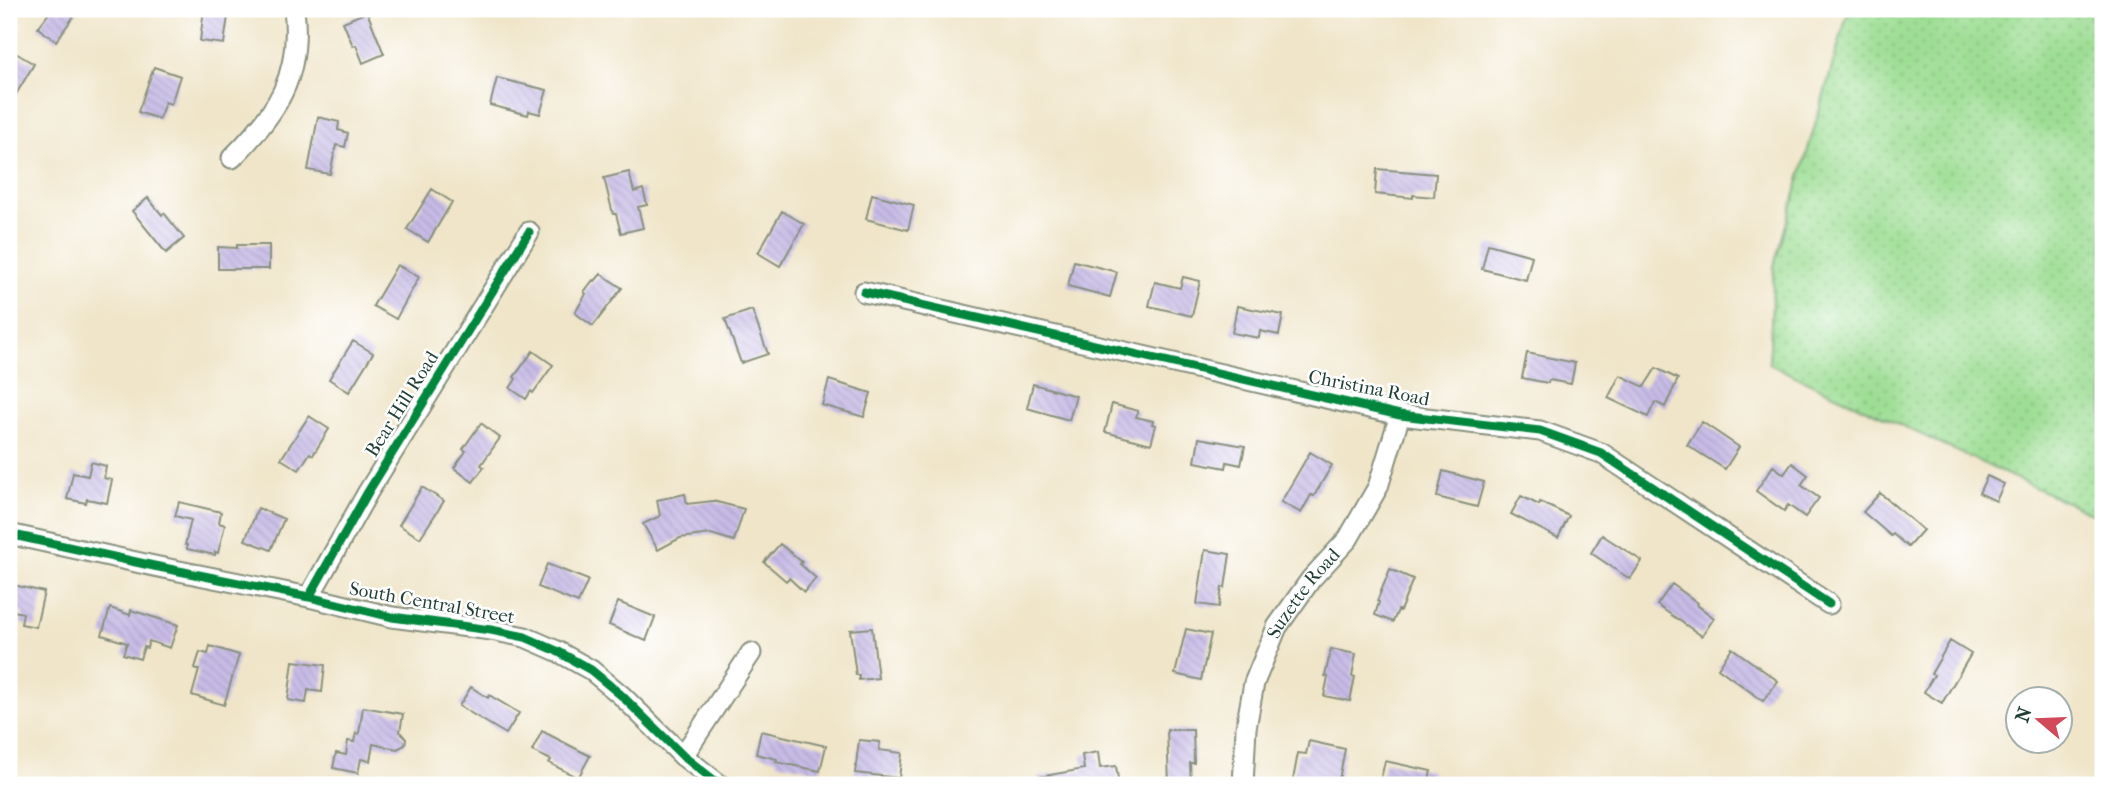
<svg xmlns="http://www.w3.org/2000/svg" width="2112" height="794" font-family="'IM FELL French Canon',serif">
  <defs>
    <pattern id="grass-dots" width="8" height="8" patternUnits="userSpaceOnUse" patternTransform="scale(1.75)"><rect width="8" height="8" fill="#9ede94"/><path d="M2 2h.1M6 6h.1" fill="none" stroke="#88bf80" stroke-width="1.8" stroke-linecap="round"/></pattern>
    <pattern id="building-back-hatch" width="6" height="6" patternUnits="userSpaceOnUse" patternTransform="scale(1.75)"><rect width="6" height="6" fill="#c8bce7"/><path d="M-1 5l2 2M0 0l6 6M5-1l2 2" fill="none" stroke="#aba2c7"/></pattern>
  </defs>
  <rect width="100%" height="100%" fill="#fff"/>
  <filter id="ink" filterUnits="userSpaceOnUse"><feTurbulence type="fractalNoise" baseFrequency=".0143" numOctaves="2"/><feDisplacementMap in="SourceGraphic" scale="14" xChannelSelector="R" yChannelSelector="G"/><feConvolveMatrix kernelMatrix="1 2 1 2 8 2 1 2 1" color-interpolation-filters="sRGB"/></filter>
  <filter id="wash" filterUnits="userSpaceOnUse"><feTurbulence type="fractalNoise" baseFrequency=".00686" numOctaves="4" result="noise"/><feDisplacementMap in="SourceGraphic" scale="28" xChannelSelector="R" yChannelSelector="G"/><feGaussianBlur stdDeviation="1.57" result="paint"/><feColorMatrix in="noise" values="0 0 0 0 0 0 0 0 0 0 0 0 0 0 0 0 0 1.4 0 .05"/><feComposite in="paint" operator="in"/></filter>
  <g filter="url(#wash)">
    <rect width="100%" height="100%" fill="#f0e5c9"/>
    <!-- grass -->
    <path fill="url(#grass-dots)" stroke="#5e8e64" stroke-width="2" d="M 1849,9 L 2103,9 L 2103,519 L 1769,364 L 1774,266 Z"/>
    <g id="blocks">
      <!-- building -->
      <path fill="url(#building-back-hatch)" d="M 52,9 L 79,9 L 56,41 L 38,28 Z
        M 204,9 L 229,9 L 224,44 L 200,41 Z
        M 367,12 L 384,54 L 363,63 L 356,45 L 353,46 L 343,22 Z
        M 9,49 L 34,64 L 9,106 Z
        M 154,67 L 180,76 L 171,104 L 165,102 L 159,119 L 138,112 Z
        M 497,78 L 547,90 L 540,114 L 529,111 L 528,115 L 490,105 Z
        M 318,117 L 339,122 L 338,130 L 348,133 L 345,147 L 336,145 L 330,174 L 308,170 Z
        M 1377,169 L 1436,174 L 1434,197 L 1413,195 L 1413,198 L 1375,194 Z
        M 629,172 L 634,192 L 643,189 L 647,205 L 638,207 L 643,228 L 621,233 L 616,214 L 613,214 L 604,178 Z
        M 432,189 L 452,202 L 428,242 L 407,229 Z
        M 872,194 L 914,205 L 908,230 L 866,219 Z
        M 148,198 L 162,215 L 164,213 L 184,238 L 166,253 L 132,211 Z
        M 782,211 L 804,224 L 780,266 L 758,253 Z
        M 1488,244 L 1532,256 L 1526,280 L 1482,269 Z
        M 237,245 L 269,245 L 269,269 L 218,269 L 218,247 L 237,248 Z
        M 1074,261 L 1117,272 L 1110,297 L 1068,286 Z
        M 397,265 L 419,277 L 396,319 L 373,306 Z
        M 601,274 L 622,288 L 593,326 L 575,313 L 586,294 L 584,292 L 593,280 L 595,281 Z
        M 1183,277 L 1200,281 L 1192,316 L 1149,306 L 1155,282 L 1180,288 Z
        M 1237,306 L 1283,315 L 1279,335 L 1260,331 L 1259,338 L 1232,333 Z
        M 752,310 L 768,354 L 741,363 L 725,319 Z
        M 353,341 L 373,353 L 349,392 L 329,379 Z
        M 533,351 L 553,365 L 533,393 L 531,391 L 526,399 L 510,388 L 516,379 L 514,377 Z
        M 1527,353 L 1575,363 L 1571,384 L 1549,380 L 1548,383 L 1522,378 Z
        M 1656,368 L 1678,379 L 1665,407 L 1655,402 L 1648,417 L 1608,398 L 1620,375 L 1644,387 Z
        M 829,380 L 871,393 L 864,417 L 822,405 Z
        M 1033,384 L 1076,396 L 1069,420 L 1027,408 Z
        M 1112,404 L 1138,411 L 1136,417 L 1153,421 L 1152,424 L 1156,425 L 1151,444 L 1105,432 Z
        M 309,416 L 329,429 L 313,455 L 310,453 L 299,470 L 281,459 Z
        M 1702,422 L 1739,447 L 1725,469 L 1687,445 Z
        M 481,423 L 500,438 L 481,465 L 484,467 L 473,482 L 454,468 L 466,451 L 463,449 Z
        M 1199,438 L 1245,446 L 1241,465 L 1227,462 L 1226,468 L 1195,462 Z
        M 1310,452 L 1332,465 L 1314,496 L 1311,495 L 1301,513 L 1281,502 Z
        M 91,462 L 106,466 L 104,478 L 112,480 L 107,503 L 87,499 L 86,503 L 67,499 L 73,473 L 88,476 Z
        M 1792,463 L 1808,475 L 1801,485 L 1819,498 L 1805,517 L 1788,505 L 1784,511 L 1756,491 L 1773,466 L 1784,474 Z
        M 1443,471 L 1484,482 L 1477,507 L 1437,497 Z
        M 1987,476 L 2004,484 L 1996,501 L 1979,493 Z
        M 422,487 L 444,501 L 420,538 L 399,525 Z
        M 1880,493 L 1923,530 L 1908,547 L 1893,534 L 1891,536 L 1863,512 Z
        M 685,494 L 687,504 L 713,501 L 744,509 L 734,541 L 711,534 L 680,538 L 658,550 L 643,524 L 660,516 L 657,500 Z
        M 1521,496 L 1539,505 L 1540,502 L 1569,516 L 1558,538 L 1511,514 Z
        M 179,502 L 221,512 L 219,523 L 225,525 L 218,553 L 215,552 L 215,555 L 187,549 L 187,545 L 185,545 L 191,520 L 175,516 Z
        M 258,508 L 284,519 L 271,550 L 245,540 Z
        M 1602,535 L 1642,561 L 1630,579 L 1591,553 Z
        M 780,544 L 802,562 L 800,564 L 816,578 L 804,592 L 789,578 L 786,581 L 764,562 Z
        M 1205,550 L 1230,554 L 1225,588 L 1222,587 L 1219,607 L 1197,604 Z
        M 547,564 L 588,580 L 578,603 L 538,587 Z
        M 1390,569 L 1413,579 L 1400,611 L 1398,610 L 1393,622 L 1375,615 L 1379,602 L 1377,601 Z
        M 9,584 L 44,592 L 36,627 L 21,624 L 23,613 L 9,610 Z
        M 1672,584 L 1698,603 L 1697,605 L 1714,618 L 1702,636 L 1657,605 Z
        M 618,602 L 655,617 L 646,641 L 609,625 Z
        M 110,608 L 130,615 L 131,610 L 178,625 L 170,648 L 149,641 L 147,648 L 144,647 L 140,659 L 123,654 L 127,643 L 102,635 Z
        M 872,628 L 878,678 L 859,680 L 859,675 L 856,675 L 850,630 Z
        M 1186,629 L 1211,634 L 1201,680 L 1175,674 Z
        M 1950,641 L 1971,654 L 1942,703 L 1924,692 L 1934,675 L 1931,674 Z
        M 210,646 L 239,655 L 224,705 L 192,695 L 199,670 L 195,668 L 200,652 L 208,654 Z
        M 1732,648 L 1778,681 L 1763,701 L 1718,668 Z
        M 1331,649 L 1356,654 L 1352,676 L 1355,677 L 1350,701 L 1324,696 L 1328,677 L 1325,676 Z
        M 293,661 L 325,665 L 322,692 L 308,690 L 306,703 L 288,700 Z
        M 471,687 L 488,698 L 489,695 L 519,713 L 506,734 L 459,706 Z
        M 363,707 L 403,714 L 400,732 L 406,739 L 405,745 L 397,749 L 373,744 L 370,761 L 361,759 L 358,773 L 333,768 L 336,753 L 346,755 L 348,741 L 354,742 L 356,733 L 359,734 Z
        M 1167,730 L 1193,730 L 1194,763 L 1190,763 L 1191,784 L 1169,784 Z
        M 542,731 L 590,756 L 578,778 L 549,763 L 551,760 L 532,751 Z
        M 761,731 L 826,746 L 820,771 L 776,762 L 777,759 L 756,754 Z
        M 859,740 L 880,742 L 879,750 L 902,753 L 899,778 L 855,773 Z
        M 1309,741 L 1345,749 L 1338,785 L 1325,785 L 1293,780 L 1298,753 L 1306,754 Z
        M 1098,752 L 1100,768 L 1116,766 L 1119,785 L 1039,785 L 1038,777 L 1084,769 L 1082,755 Z
        M 1385,761 L 1431,771 L 1428,785 L 1388,785 L 1380,783 Z"/>
    </g>
  </g>
  <g filter="url(#ink)">
    <use href="#blocks" fill-opacity="0" stroke="#88917e" stroke-width="2"/>
    <g fill="none" stroke-linecap="round" stroke-linejoin="round">
      <defs>
        <g id="street">
          <path d="M 232,158 C 277,113 302,76 294,9"/>
          <path d="M 864,292 L 1400,415 L 1540,431 L 1601,453 L 1829,604"/>
          <path d="M 9,534 L 154,566 L 309,597 L 392,617 L 491,630 L 525,637 L 557,651 L 591,670 L 621,695 L 683,756 L 720,785"/>
          <path d="M 309,597 L 368,492 L 529,232"/>
          <path d="M 683,756 L 751,653"/>
          <path id="s1" d="M 1243,785 L 1246,728 L 1254,683 L 1277,627 L 1311,579 L 1348,539 L 1378,487 L 1400,415"/>
        </g>
      </defs>
      <!-- street casing -->
      <use href="#street" stroke="#88917e" stroke-width="23"/>
      <!-- street -->
      <use href="#street" stroke="#fff" stroke-width="19"/>
      <defs>
        <path id="cycleway" d="M 864,292 L 1400,415 L 1540,431 L 1601,453 L 1829,604
          M 9,534 L 154,566 L 309,597 L 392,617 L 491,630 L 525,637 L 557,651 L 591,670 L 621,695 L 683,756 L 720,785
          M 309,597 L 368,492 L 529,232"/>
      </defs>
      <!-- cycleway casing -->
      <use href="#cycleway" stroke="#fff" stroke-width="13"/>
      <!-- cycleway -->
      <use href="#cycleway" stroke="#00873e" stroke-width="9"/>
    </g>
  </g>
  <g text-anchor="middle" dominant-baseline="central" stroke-width="5" stroke-linejoin="round" paint-order="stroke">
    <!-- street labels -->
    <g font-size="19" fill="#1f3d34" stroke="#fff">
      <text transform="translate(1369 388) rotate(11)">Christina Road</text>
      <text transform="translate(402 404) rotate(-58)">Bear Hill Road</text>
      <text stroke="none"><textPath href="#s1" startOffset="206">Suzette Road</textPath></text>
      <text transform="translate(432 603) rotate(10)">South Central Street</text>
    </g>
  </g>
  <!-- margin -->
  <rect width="2112" height="794" fill="none" stroke="#fff" stroke-width="35"/>
  <!-- north arrow -->
  <g transform="translate(2039 720) rotate(289)"><circle r="33" fill="#ffffff" stroke="#a5b1ae" stroke-width="2"/>
  <path d="M0-5L12 26L0 18L-12 26Z" fill="#d1495b"/>
  <text y="-10" font-size="19" font-weight="bold" text-anchor="middle" fill="#1f3d34">N</text>
  </g>
</svg>
